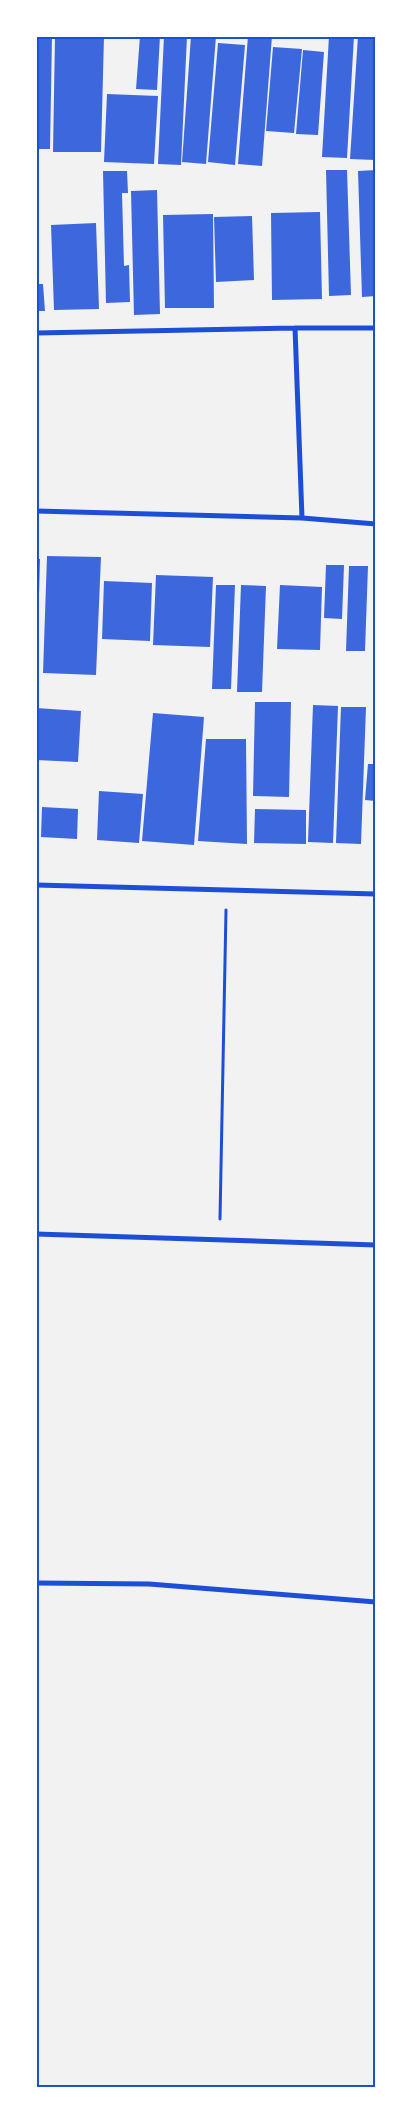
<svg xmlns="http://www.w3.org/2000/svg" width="412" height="2124" font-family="'Space Grotesk',sans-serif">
  <rect width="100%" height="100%" fill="#f2f2f2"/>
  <!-- building -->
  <path fill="#3d67dc" d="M 36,36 L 52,36 L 50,149 L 36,149 Z
    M 55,36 L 104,36 L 101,152 L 53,152 Z
    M 140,36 L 160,36 L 157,90 L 136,89 Z
    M 164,36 L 187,36 L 181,165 L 158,164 Z
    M 191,36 L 216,36 L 206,164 L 182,162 Z
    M 248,36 L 272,36 L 262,166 L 238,164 Z
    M 329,36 L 354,36 L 347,158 L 322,157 Z
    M 358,36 L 376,36 L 375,160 L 350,159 Z
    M 218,43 L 245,45 L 235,165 L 208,162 Z
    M 273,47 L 302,49 L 294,133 L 266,131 Z
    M 303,50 L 324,52 L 318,135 L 296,134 Z
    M 107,94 L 158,96 L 154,164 L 104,162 Z
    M 326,170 L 347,170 L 351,295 L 329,296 Z
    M 376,170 L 376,296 L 362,297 L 358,171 Z
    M 103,171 L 127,171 L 128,193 L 122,193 L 124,266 L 129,265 L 130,302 L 106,303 Z
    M 157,190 L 160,314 L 134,315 L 131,191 Z
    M 320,212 L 322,299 L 272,300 L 271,213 Z
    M 213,214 L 214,308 L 165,308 L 163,215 Z
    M 252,216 L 254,280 L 216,282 L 214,217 Z
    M 96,223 L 99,309 L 54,310 L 51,225 Z
    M 36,284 L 43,284 L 45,311 L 36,311 Z
    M 47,556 L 101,557 L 96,675 L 43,673 Z
    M 36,559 L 40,559 L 38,630 L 36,629 Z
    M 326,565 L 344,565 L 342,619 L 324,618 Z
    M 349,566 L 368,566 L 365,651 L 346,651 Z
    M 156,575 L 213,577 L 210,647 L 153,645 Z
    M 104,581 L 152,583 L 150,641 L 102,639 Z
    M 216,585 L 235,585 L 231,689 L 212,689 Z
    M 241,585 L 266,586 L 262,692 L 237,692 Z
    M 280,585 L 322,587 L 320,650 L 277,649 Z
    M 255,702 L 291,702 L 289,797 L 253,796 Z
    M 313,705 L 338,706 L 333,843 L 308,842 Z
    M 341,707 L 366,707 L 361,844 L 336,843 Z
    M 36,708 L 81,711 L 78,762 L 36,760 Z
    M 153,713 L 204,717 L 194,845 L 142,841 Z
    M 206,739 L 246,739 L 247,844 L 198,841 Z
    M 368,764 L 376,764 L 376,801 L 365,800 Z
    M 99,791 L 143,794 L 139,843 L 97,840 Z
    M 42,807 L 78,809 L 77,839 L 41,837 Z
    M 255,809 L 306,810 L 306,844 L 254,843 Z"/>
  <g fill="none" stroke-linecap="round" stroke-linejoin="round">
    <!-- path -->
    <path stroke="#1d4ed8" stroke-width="3" d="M 220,1219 L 226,910"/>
    <!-- minor -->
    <path stroke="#1d4ed8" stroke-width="5" d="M 295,328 L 302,518
      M 36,333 L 295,328 L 376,328
      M 36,511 L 302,518 L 376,524
      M 36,885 L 376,894
      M 36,1234 L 376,1245
      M 36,1583 L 149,1584 L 376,1602"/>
  </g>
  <!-- border -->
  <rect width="412" height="2124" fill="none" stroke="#ffffff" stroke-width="75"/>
  <rect x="38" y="38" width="336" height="2048" fill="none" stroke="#1d4ed8" stroke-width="2"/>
</svg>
